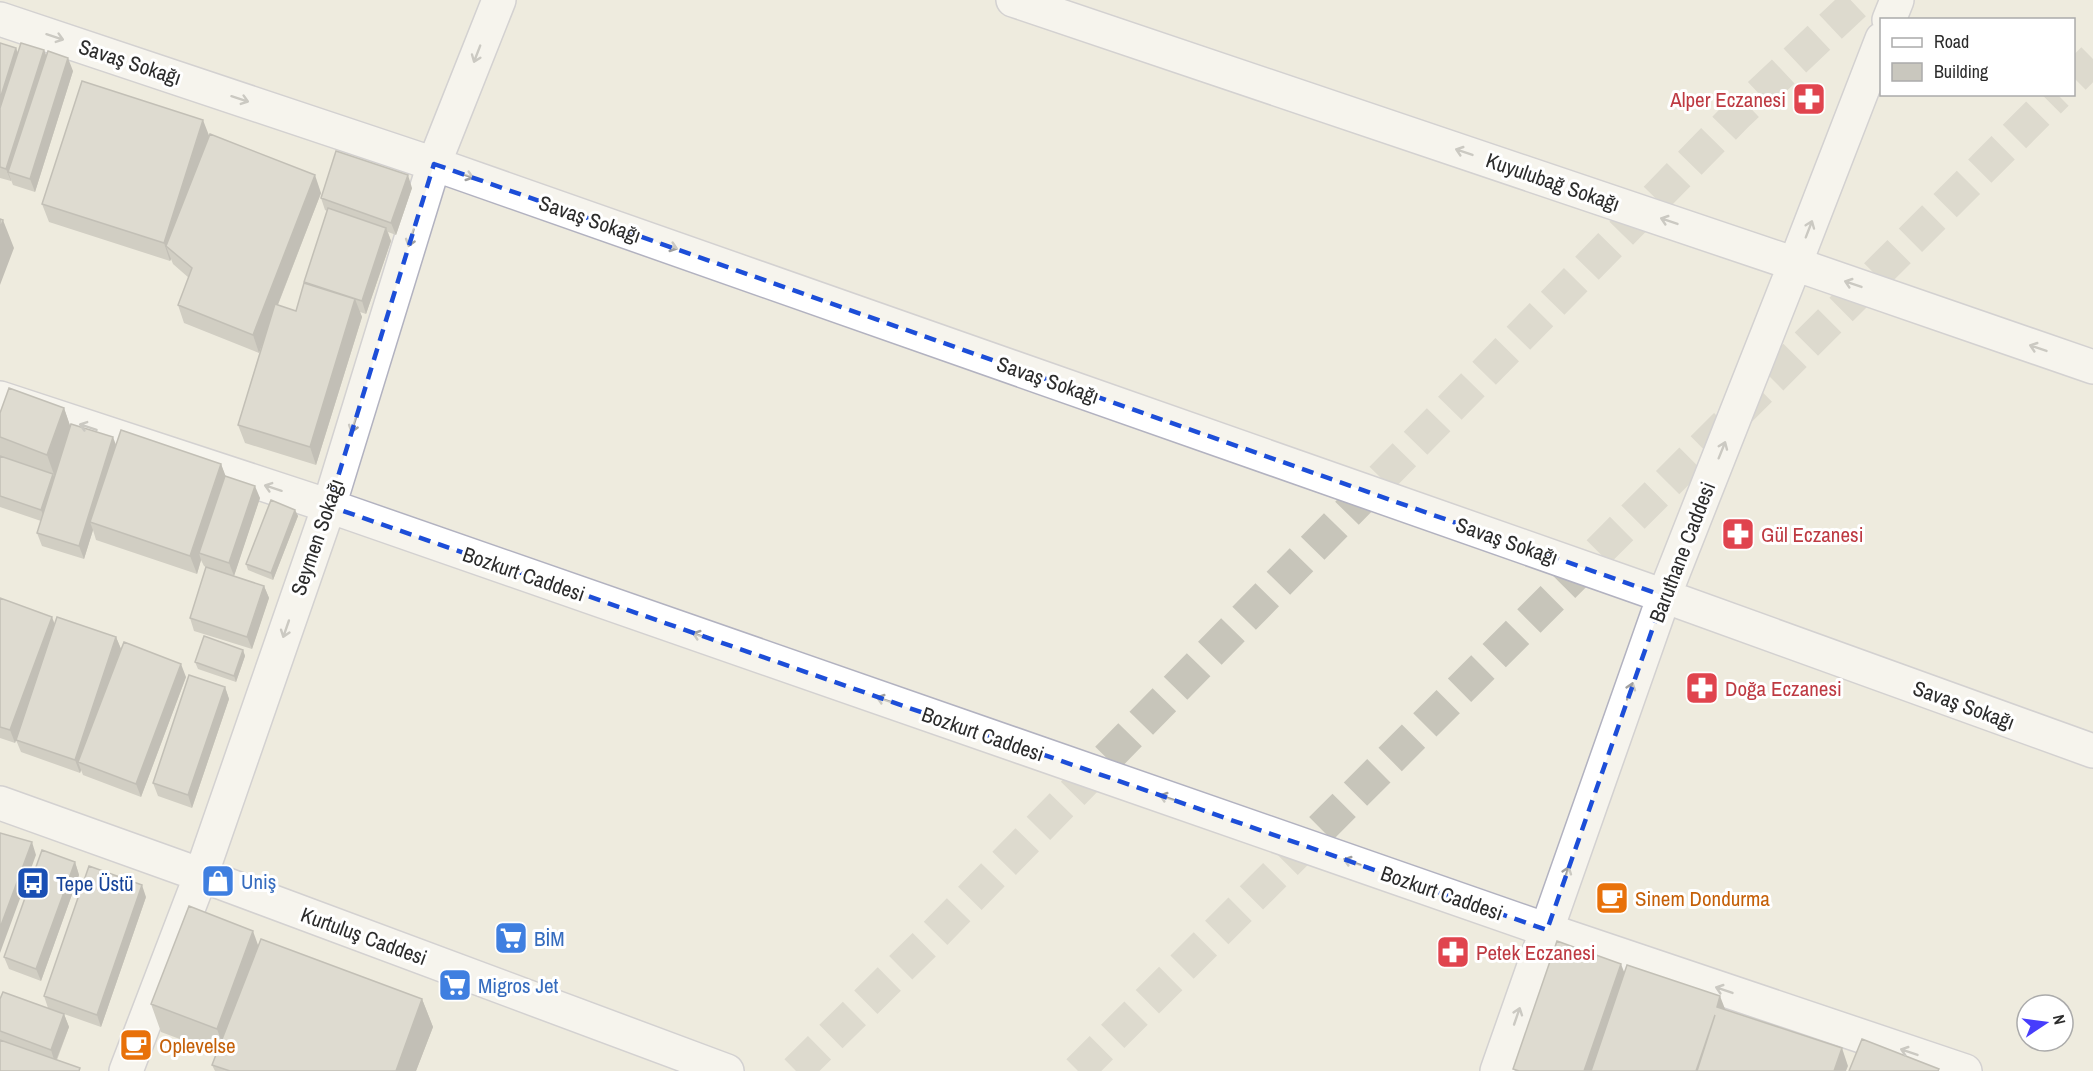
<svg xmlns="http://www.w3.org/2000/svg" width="2093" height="1071" font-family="'Archivo Narrow',sans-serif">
  <rect width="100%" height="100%" fill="#eeebde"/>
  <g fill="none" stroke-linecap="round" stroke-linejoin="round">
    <!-- major-tunnel -->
    <path stroke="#c7c5ba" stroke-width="33" stroke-dasharray="33 16" stroke-linecap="butt" d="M 2074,78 L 2093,59
      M 796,1071 L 932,937 L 1737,115 L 1859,0
      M 1078,1071 L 2057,94"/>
    <defs>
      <path id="minor" d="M 1013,0 L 1795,264 L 2093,367
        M 0,19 L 434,164 L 1664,596 L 2093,751
        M 1889,20 L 1897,0
        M 0,398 L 329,506 L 1547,930 L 1965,1071
        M 0,803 L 201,875 L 727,1071
        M 126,1071 L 201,875 L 329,506 L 434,164 L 499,0
        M 1497,1071 L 1664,596 L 1795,264 L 1882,39"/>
    </defs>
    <!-- minor casing -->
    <use href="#minor" stroke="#b2b2c0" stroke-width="36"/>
    <!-- minor -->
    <use href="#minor" stroke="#fff" stroke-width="33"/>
  </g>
  <!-- wall -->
  <path fill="#adaba3" d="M 0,43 L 16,48 L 18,53 L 44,50 L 46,55 L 73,71 L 35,192 L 13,185 L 11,180 L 11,181 L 0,178 Z
    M 209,137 L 321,193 L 278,305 L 296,311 L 327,211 L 325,210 L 321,198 L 412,188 L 396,235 L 388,232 L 391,241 L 366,314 L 360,312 L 362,317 L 316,465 L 245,443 L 238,425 L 263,342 L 259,353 L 184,323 L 178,305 L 189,278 L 173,264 L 171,259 L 170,261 L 49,222 L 42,204 Z
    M 64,408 L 70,426 L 116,445 L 221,464 L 225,476 L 260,498 L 234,576 L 264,586 L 269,598 L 252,649 L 194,631 L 190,618 L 206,567 L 204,566 L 201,560 L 197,574 L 96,540 L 93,530 L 84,559 L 42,546 L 37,533 L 41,521 L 0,507 L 0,413 Z
    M 295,510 L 298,516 L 273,580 L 248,570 L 246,564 Z
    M 0,598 L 55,624 L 116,637 L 121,649 L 186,677 L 141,797 L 83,775 L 81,770 L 80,773 L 21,752 L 16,740 L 15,743 L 0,738 Z
    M 243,650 L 245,656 L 236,682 L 198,669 L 195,662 Z
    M 225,687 L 229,699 L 192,808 L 158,796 L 153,783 Z
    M 75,862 L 79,875 L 41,981 L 9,969 L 4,957 Z
    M 146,897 L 101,1027 L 64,1014 L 69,1027 L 57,1060 L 0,1071 L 0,999 L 48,1008 L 44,996 Z
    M 258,945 L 422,999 L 433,1027 L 416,1071 L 215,1071 L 212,1065 L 217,1053 L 161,1032 L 151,1004 Z"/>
  <!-- shaded-wall -->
  <path fill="#8d8b85" d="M 16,48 L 20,60 L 0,126 L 0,99 Z
    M 44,50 L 49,63 L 8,172 L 11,180 L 11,181 L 6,169 Z
    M 68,58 L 73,71 L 35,192 L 30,179 Z
    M 203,120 L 210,138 L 166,246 L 171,259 L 170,261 L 164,243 Z
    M 315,175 L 321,193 L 259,353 L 253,335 Z
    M 408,175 L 412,188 L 396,235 L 391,223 Z
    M 3,220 L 14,248 L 0,285 L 0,229 Z
    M 386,228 L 391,241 L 366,314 L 362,301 Z
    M 355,299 L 362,317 L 316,465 L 310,447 Z
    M 64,408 L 74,437 L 57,483 L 47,455 Z
    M 113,437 L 118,450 L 90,522 L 93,530 L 84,559 L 79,546 Z
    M 221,464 L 228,482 L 199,553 L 201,560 L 197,574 L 190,556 Z
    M 53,474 L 58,487 L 46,522 L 41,510 Z
    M 255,486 L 260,498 L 234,576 L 229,563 Z
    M 295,510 L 298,516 L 273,580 L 271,573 Z
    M 264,586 L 269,598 L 252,649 L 247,637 Z
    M 52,617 L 57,630 L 15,743 L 10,730 Z
    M 116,637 L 121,649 L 78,762 L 81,770 L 80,773 L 75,760 Z
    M 243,650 L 245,656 L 236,682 L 234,676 Z
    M 181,664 L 186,677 L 141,797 L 136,784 Z
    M 225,687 L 229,699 L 192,808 L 188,795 Z
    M 32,842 L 36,855 L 0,953 L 0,928 Z
    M 75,862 L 79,875 L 41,981 L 36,969 Z
    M 142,885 L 146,897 L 101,1027 L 97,1015 Z
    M 253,931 L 263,959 L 227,1057 L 217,1029 Z
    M 1621,964 L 1628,982 L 1597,1071 L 1584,1071 Z
    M 1720,996 L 1727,1014 L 1717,1007 Z
    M 422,999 L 433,1027 L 416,1071 L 396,1071 Z
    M 64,1014 L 69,1027 L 55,1063 L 51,1050 Z
    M 1842,1048 L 1848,1066 L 1846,1071 L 1834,1071 Z"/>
  <!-- building -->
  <path fill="#c9c7be" stroke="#8d8b85" stroke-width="1.5" d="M 0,43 L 16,48 L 0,99 Z
    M 21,43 L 44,50 L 6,169 L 0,167 L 0,108 Z
    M 48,51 L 68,58 L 30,179 L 8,172 Z
    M 82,81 L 203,120 L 164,243 L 42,204 Z
    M 210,134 L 315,175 L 253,335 L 178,305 L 192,268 L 166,246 Z
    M 336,151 L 408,175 L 391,223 L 321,198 Z
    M 328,208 L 386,228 L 362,301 L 304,282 Z
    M 0,219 L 3,220 L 0,229 Z
    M 304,283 L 355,299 L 310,447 L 238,425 L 275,304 L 296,311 Z
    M 9,388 L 64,408 L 47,455 L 0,437 L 0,413 Z
    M 71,424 L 113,437 L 79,546 L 37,533 Z
    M 121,430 L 221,464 L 190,556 L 90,522 Z
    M 0,456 L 53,474 L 41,510 L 0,496 Z
    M 225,476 L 255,486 L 229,563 L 199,553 Z
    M 271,500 L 295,510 L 271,573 L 246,564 Z
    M 206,567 L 264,586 L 247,637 L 190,618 Z
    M 0,598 L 52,617 L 10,730 L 0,727 Z
    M 57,617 L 116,637 L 75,760 L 16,740 Z
    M 204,636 L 243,650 L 234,676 L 195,662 Z
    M 124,642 L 181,664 L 136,784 L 78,762 Z
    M 189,675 L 225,687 L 188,795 L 153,783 Z
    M 0,833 L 32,842 L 0,928 Z
    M 42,850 L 75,862 L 36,969 L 4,957 Z
    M 89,866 L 142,885 L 97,1015 L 44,996 Z
    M 189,906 L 253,931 L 217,1029 L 151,1004 Z
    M 261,939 L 422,999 L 396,1071 L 230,1071 L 212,1065 Z
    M 1557,941 L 1621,964 L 1584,1071 L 1519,1071 L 1513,1069 Z
    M 1627,965 L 1720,996 L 1717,1007 L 1842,1048 L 1834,1071 L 1697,1071 L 1715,1015 L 1696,1071 L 1591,1071 Z
    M 3,992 L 64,1014 L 51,1050 L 0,1031 L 0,999 Z
    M 1862,1039 L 1939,1069 L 1938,1071 L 1849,1071 Z
    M 0,1040 L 80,1068 L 79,1071 L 0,1071 Z"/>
  <!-- one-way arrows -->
  <defs><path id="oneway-shaft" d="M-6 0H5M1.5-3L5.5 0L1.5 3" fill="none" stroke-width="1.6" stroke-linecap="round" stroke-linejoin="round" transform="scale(1.5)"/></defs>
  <g stroke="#a0a0a0">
    <use href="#oneway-shaft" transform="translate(55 37) rotate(18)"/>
    <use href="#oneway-shaft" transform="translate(477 54) rotate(111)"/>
    <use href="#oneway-shaft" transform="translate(240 99) rotate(18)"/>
    <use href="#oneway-shaft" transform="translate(1464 152) rotate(-161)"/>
    <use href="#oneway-shaft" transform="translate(465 175) rotate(19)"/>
    <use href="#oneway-shaft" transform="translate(1669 221) rotate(-161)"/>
    <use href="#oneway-shaft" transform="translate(1809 229) rotate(-69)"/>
    <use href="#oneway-shaft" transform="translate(411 238) rotate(107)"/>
    <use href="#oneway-shaft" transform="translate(669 246) rotate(19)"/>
    <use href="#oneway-shaft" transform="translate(1853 284) rotate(-161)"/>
    <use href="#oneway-shaft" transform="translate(2038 348) rotate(-161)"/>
    <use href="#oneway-shaft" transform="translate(354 424) rotate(107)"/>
    <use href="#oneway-shaft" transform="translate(88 427) rotate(-162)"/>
    <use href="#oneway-shaft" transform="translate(1722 450) rotate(-68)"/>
    <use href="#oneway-shaft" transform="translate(273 488) rotate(-162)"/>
    <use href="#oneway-shaft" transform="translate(286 629) rotate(109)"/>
    <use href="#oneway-shaft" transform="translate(701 636) rotate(-161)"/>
    <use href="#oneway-shaft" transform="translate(1630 691) rotate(-71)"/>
    <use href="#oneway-shaft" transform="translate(885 700) rotate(-161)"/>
    <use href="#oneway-shaft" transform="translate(1168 798) rotate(-161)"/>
    <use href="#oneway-shaft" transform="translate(1352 862) rotate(-161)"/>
    <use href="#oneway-shaft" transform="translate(1566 875) rotate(-71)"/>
    <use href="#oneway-shaft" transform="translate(1724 990) rotate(-161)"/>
    <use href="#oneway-shaft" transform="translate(1517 1016) rotate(-71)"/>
    <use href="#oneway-shaft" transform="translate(1909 1052) rotate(-161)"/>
  </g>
  <!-- marked area -->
  <path d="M0 0H2093V1071H0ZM 434,164 L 1664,596 L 1547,930 L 329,506 Z" fill="#eeebde" fill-opacity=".55" fill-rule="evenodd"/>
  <path fill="none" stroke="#1d4ed8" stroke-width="4.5" stroke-dasharray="12 8" stroke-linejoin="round" d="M 434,164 L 1664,596 L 1547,930 L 329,506 Z"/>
  <!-- icons -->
  <defs>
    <symbol id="pharmacy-square" viewBox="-11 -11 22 22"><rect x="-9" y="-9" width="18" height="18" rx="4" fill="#e0444e" stroke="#fff"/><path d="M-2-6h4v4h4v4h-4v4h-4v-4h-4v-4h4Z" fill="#fff"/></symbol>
    <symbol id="shop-square" viewBox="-11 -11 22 22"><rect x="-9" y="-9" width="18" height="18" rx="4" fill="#3f7fe0" stroke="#fff"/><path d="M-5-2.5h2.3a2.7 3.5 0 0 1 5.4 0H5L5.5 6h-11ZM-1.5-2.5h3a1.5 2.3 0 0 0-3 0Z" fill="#fff"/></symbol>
    <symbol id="bus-square" viewBox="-11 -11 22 22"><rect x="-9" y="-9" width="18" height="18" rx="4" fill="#1a4fb4" stroke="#fff"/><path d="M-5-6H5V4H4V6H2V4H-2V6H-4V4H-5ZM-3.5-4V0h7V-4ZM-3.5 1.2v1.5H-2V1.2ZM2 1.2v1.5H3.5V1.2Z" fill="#fff"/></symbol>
    <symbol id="cafe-square" viewBox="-11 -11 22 22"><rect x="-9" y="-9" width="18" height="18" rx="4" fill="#e8710a" stroke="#fff"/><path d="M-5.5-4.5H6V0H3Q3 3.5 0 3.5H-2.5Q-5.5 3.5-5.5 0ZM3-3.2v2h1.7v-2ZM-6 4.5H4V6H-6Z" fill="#fff"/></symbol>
    <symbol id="supermarket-square" viewBox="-11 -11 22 22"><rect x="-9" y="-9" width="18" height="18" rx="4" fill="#3f7fe0" stroke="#fff"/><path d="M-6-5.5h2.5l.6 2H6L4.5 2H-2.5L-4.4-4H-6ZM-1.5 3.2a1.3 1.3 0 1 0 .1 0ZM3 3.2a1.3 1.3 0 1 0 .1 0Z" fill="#fff"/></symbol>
  </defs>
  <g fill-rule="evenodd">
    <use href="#pharmacy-square" x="1790" y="80" width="38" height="38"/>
    <use href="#pharmacy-square" x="1719" y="515" width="38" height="38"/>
    <use href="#pharmacy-square" x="1683" y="669" width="38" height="38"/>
    <use href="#shop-square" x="199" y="862" width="38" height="38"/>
    <use href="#bus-square" x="14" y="864" width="38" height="38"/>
    <use href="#cafe-square" x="1593" y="879" width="38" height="38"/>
    <use href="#supermarket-square" x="492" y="919" width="38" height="38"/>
    <use href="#pharmacy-square" x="1434" y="933" width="38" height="38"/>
    <use href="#supermarket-square" x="436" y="966" width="38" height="38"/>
    <use href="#cafe-square" x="117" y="1026" width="38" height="38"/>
  </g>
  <g text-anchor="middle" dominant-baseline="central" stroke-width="6" stroke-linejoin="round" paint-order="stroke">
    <!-- street labels -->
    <g font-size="21" fill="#2c2c2c" stroke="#fff">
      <text transform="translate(130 62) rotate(18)">Savaş Sokağı</text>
      <text transform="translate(1553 182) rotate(19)">Kuyulubağ Sokağı</text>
      <text transform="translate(590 219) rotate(19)">Savaş Sokağı</text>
      <text transform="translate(1048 380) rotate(19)">Savaş Sokağı</text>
      <text transform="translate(317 537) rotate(-71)">Seymen Sokağı</text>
      <text transform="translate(1507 541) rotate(19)">Savaş Sokağı</text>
      <text transform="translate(1682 552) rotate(-69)">Baruthane Caddesi</text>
      <text transform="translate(524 574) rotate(19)">Bozkurt Caddesi</text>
      <text transform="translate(1964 705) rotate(20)">Savaş Sokağı</text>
      <text transform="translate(983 734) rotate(19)">Bozkurt Caddesi</text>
      <text transform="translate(1442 893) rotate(19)">Bozkurt Caddesi</text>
      <text transform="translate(364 936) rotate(20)">Kurtuluş Caddesi</text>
    </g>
    <!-- health labels -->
    <g font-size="21" fill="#be3a42" stroke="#fff" text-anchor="start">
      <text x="1786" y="99" text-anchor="end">Alper Eczanesi</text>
      <text x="1761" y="534">Gül Eczanesi</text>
      <text x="1725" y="688">Doğa Eczanesi</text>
      <text x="1476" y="952">Petek Eczanesi</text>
    </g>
    <!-- shop labels -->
    <g font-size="21" fill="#366cbe" stroke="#fff" text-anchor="start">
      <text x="241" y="881">Uniş</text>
      <text x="534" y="938">BİM</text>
      <text x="478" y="985">Migros Jet</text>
    </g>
    <!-- transit labels -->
    <g font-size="21" fill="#164399" stroke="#fff" text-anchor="start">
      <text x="56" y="883">Tepe Üstü</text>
    </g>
    <!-- food labels -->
    <g font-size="21" fill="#c56008" stroke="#fff" text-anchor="start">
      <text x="1635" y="898">Sinem Dondurma</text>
      <text x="159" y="1045">Oplevelse</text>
    </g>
  </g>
  <!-- legend -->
  <rect x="1880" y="18" width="195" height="78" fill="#ffffff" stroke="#ababab" stroke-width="1.5"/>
  <rect x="1892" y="38" width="30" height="9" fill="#ffffff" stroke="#ababab" stroke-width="1.5"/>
  <text x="1934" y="48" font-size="18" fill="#2c2c2c">Road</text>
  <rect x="1892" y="63" width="30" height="18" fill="#c9c7be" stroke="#ababab" stroke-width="1.5"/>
  <text x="1934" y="78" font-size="18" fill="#2c2c2c">Building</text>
  <!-- north arrow -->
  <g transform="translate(2045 1023) rotate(77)"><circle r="28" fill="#ffffff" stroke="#ababab" stroke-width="1.5"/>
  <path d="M0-4.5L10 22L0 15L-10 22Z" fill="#473dfc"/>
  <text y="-9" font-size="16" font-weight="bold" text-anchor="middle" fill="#2c2c2c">N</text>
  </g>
</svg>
